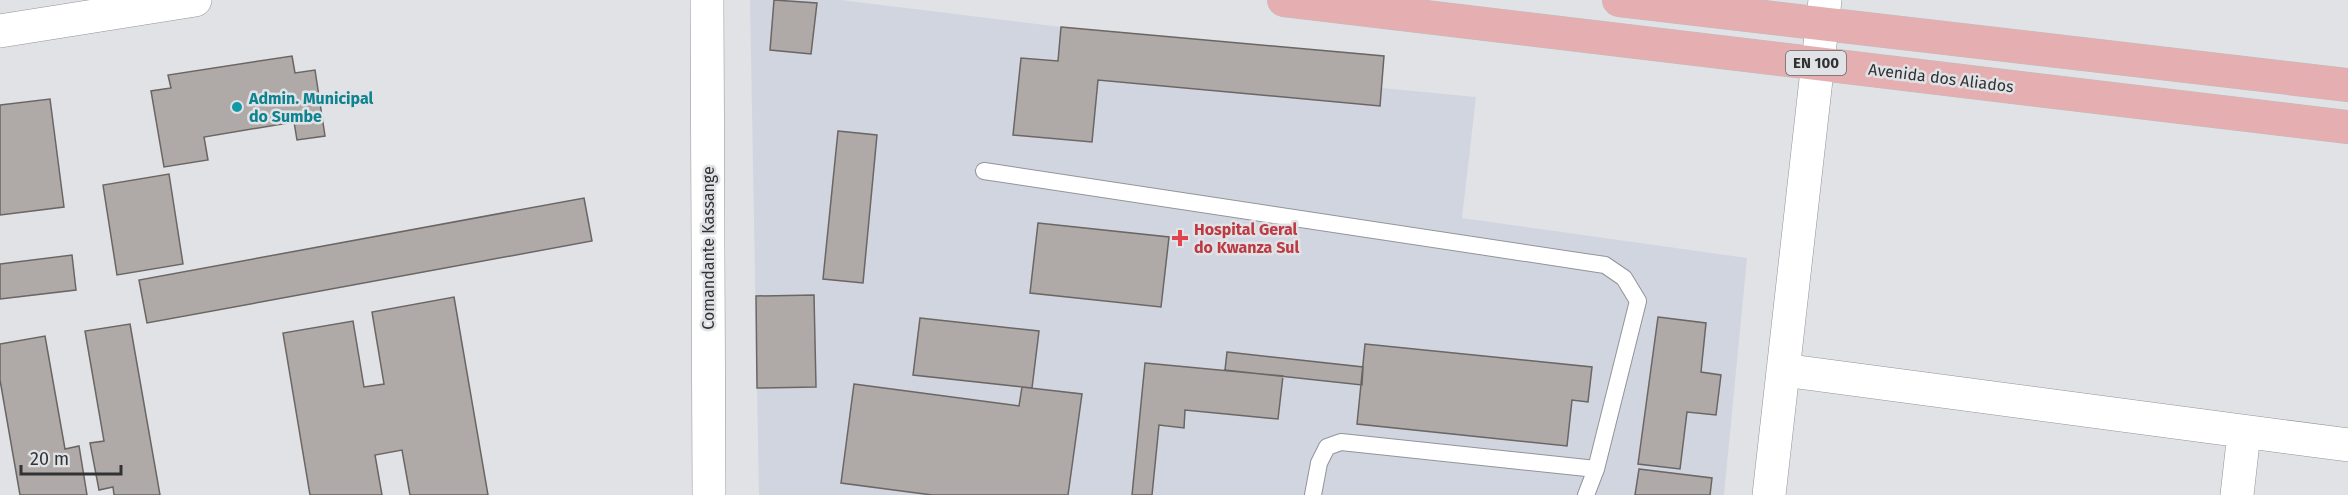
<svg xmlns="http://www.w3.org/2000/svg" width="2348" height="495" font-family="'Fira Sans',sans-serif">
  <rect width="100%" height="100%" fill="#e0e2e6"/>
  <!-- built -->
  <path fill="#d0d5e0" d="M 750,0 L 841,0 L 1061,27 L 1384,56 L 1382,88 L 1476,97 L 1462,218 L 1747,258 L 1724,495 L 759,495 Z"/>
  <!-- building -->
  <path fill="#afa9a8" stroke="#6a6664" stroke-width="1.5" d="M 774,0 L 817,3 L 811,54 L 770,50 Z
    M 1061,27 L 1384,56 L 1380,106 L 1098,80 L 1092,142 L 1013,135 L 1021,58 L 1058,61 Z
    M 292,56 L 295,73 L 315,70 L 325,136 L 297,140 L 294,122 L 204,137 L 208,160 L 164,167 L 151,91 L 171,88 L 168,75 Z
    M 50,99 L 64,207 L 0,215 L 0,105 Z
    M 838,131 L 877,135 L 863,283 L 823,279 Z
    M 169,174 L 183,264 L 117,275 L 103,185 Z
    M 584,198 L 592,241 L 147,323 L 139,280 Z
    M 1038,223 L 1169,237 L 1161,307 L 1030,293 Z
    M 72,255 L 76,290 L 0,299 L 0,264 Z
    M 814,295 L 816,387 L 757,388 L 756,296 Z
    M 454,297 L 488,495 L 410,495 L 402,450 L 375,455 L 382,495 L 310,495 L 283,333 L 353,321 L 364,387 L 384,384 L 372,312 Z
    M 1658,317 L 1706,323 L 1701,372 L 1721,375 L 1716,415 L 1687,412 L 1680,469 L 1638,464 Z
    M 920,318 L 1039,331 L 1032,388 L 913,375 Z
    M 130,324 L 160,495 L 114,495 L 113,487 L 99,490 L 90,443 L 104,441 L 85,331 Z
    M 45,336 L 65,449 L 79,446 L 87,495 L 20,495 L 0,380 L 0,344 Z
    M 1365,344 L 1592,367 L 1588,402 L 1572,400 L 1567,446 L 1357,424 Z
    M 1227,352 L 1363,367 L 1362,385 L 1225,370 Z
    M 1145,363 L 1283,376 L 1278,419 L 1185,410 L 1184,428 L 1159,425 L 1152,495 L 1132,495 Z
    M 854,384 L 1019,406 L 1022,387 L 1082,394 L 1068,495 L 932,495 L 841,483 Z
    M 1639,469 L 1712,478 L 1710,495 L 1635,495 Z"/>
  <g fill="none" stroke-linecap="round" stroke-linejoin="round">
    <defs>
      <path id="lane" d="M 984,171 L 1605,265 L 1624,278 L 1638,301 L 1596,469 L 1586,495
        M 1313,495 L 1319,463 L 1327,447 L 1341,442 L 1596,469"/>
      <path id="street" d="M 707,0 L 709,495
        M 0,31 L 195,0
        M 1783,370 L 2348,445
        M 1769,495 L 1825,0
        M 2237,495 L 2244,433"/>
      <path id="primary" d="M 1284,0 L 2348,127
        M 1619,0 L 2348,85"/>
    </defs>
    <!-- lane casing -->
    <use href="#lane" stroke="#929498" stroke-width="18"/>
    <!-- street casing -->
    <use href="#street" stroke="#929498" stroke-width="34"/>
    <!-- primary casing -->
    <use href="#primary" stroke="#bdbdbe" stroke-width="34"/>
    <!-- lane -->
    <use href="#lane" stroke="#fff" stroke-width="16"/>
    <!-- street -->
    <use href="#street" stroke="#fff" stroke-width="33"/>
    <!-- primary -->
    <use href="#primary" stroke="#e5afb1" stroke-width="33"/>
  </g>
  <!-- markers -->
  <circle fill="#0f9aa8" stroke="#e0e2e6" stroke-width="2" cx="237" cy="107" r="6"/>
  <path fill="#e0444e" stroke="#e0e2e6" stroke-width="2" d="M1177 229h6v6h6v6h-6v6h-6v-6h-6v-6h6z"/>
  <g text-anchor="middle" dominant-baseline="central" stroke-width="5" stroke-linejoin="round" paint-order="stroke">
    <!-- shield labels -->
    <rect fill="#e0e2e6" stroke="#666769" stroke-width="1.5" x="1786" y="51" width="60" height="24" rx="4.5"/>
    <g font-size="15" font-weight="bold" fill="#313233">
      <text x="1816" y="63">EN 100</text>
    </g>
    <!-- street labels -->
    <g font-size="16" fill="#313233" stroke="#e0e2e6">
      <text transform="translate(1941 78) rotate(7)">Avenida dos Aliados</text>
      <text transform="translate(708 248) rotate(-90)">Comandante Kassange</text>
    </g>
    <!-- culture labels -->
    <g font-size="16" font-weight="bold" fill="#0d838f" stroke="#e0e2e6" text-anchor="start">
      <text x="249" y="98">Admin. Municipal<tspan x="249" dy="18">do Sumbe</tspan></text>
    </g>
    <!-- health labels -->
    <g font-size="16" font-weight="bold" fill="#be3a42" stroke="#e0e2e6" text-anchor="start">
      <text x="1194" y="229">Hospital Geral<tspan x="1194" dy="18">do Kwanza Sul</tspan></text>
    </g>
  </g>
  <!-- scale -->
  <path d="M21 465v9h100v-9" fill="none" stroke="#313233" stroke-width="3"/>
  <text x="30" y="465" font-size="18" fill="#313233" stroke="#e0e2e6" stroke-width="4.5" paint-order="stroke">20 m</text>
</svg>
